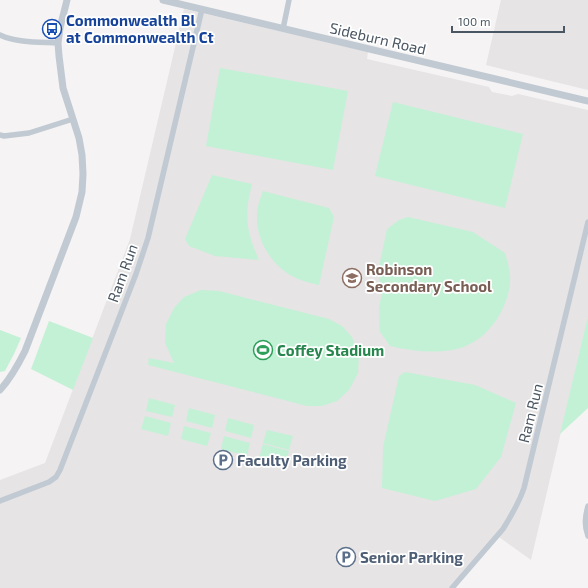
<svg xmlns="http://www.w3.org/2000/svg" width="588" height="588" font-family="'Exo 2',sans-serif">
  <rect width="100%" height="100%" fill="#f5f3f3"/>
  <!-- education -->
  <path fill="#e6e4e5" d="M 501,0 L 588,0 L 588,90 L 486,65 Z
    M 184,9 L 368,52 L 367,59 L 489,87 L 492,92 L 512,96 L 518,94 L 588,110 L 588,317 L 531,560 L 499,537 L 455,588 L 0,588 L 0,480 L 45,463 L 130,239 Z"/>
  <!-- green -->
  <path fill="#c3f1d5" d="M 220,68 L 348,91 L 333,170 L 206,146 Z
    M 393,102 L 523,134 L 505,208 L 375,176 Z
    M 212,175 L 252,184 C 244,216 246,231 259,260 L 215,256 L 189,246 L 185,239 Z
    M 263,191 L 329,208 L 334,217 L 319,285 C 309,283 299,280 290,275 C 270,263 256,239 257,215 C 257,207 260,199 263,191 Z
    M 408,217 L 473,232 L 505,253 C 508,263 511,273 510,283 C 507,312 486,342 457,349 C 434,354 412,351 390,346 L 380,332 L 379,308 L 382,292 L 378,271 L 387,229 L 399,220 Z
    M 201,290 L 219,291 L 329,319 L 342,326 L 352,337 L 359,354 L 358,373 L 349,390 L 337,401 L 322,406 L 307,406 L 148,365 L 149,358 L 174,363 L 165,343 L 166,324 L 174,308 L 184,297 Z
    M 588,316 L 588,408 L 560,434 Z
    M 49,321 L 93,338 L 73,390 L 31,369 Z
    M 0,330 L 21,338 L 14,354 L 5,371 L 0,372 Z
    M 405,372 L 475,385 L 516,403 L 501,457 L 476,489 L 435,501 L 382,488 L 383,447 L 399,376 Z
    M 149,398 L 175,405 L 172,417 L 146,411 Z
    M 189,408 L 215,415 L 212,428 L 186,421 Z
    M 145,416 L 171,423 L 168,436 L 141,429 Z
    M 228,418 L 254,425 L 251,438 L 225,431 Z
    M 184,426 L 211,433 L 207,446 L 181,439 Z
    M 267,430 L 293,436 L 289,450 L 263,443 Z
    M 224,436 L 250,443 L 247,456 L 221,449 Z
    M 263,444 L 289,451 L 285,465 L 259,458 Z"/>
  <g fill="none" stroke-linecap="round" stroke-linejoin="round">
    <!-- minor -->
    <path stroke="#c1cad2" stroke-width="5.5" d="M 283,29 L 289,0
      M 0,35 C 17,43 40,42 58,43
      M 0,135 L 4,136 L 29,133 L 73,119
      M 0,501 L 49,482 L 56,477 L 60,470 L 136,274 L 148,238 L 202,9
      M 588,506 C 585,517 584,525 588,536
      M 452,588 L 503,529 C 511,516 519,503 524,488 L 588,222"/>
    <!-- tertiary -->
    <path stroke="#c1cad2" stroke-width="7" d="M 163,0 L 588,101
      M 0,390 C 11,378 18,365 25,351 L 76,217 L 82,192 L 83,174 L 82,155 L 79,138 L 63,88 L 59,56 L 58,43 L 60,28 L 67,0"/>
  </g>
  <!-- icons -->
  <defs>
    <symbol id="bus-ring" viewBox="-11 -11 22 22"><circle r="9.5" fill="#fff" stroke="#1a4fb4" stroke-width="1.5"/><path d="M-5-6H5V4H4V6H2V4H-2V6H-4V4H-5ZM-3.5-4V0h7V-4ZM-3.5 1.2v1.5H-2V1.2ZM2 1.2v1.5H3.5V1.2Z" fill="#1a4fb4"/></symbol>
    <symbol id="school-ring" viewBox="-11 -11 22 22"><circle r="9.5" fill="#fff" stroke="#8d6e63" stroke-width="1.5"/><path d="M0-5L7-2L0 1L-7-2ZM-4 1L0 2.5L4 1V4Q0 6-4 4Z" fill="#8d6e63"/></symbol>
    <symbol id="stadium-ring" viewBox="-11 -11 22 22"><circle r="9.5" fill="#fff" stroke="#2e9e5b" stroke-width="1.5"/><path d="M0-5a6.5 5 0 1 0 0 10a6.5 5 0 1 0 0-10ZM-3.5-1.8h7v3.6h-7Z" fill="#2e9e5b"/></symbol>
    <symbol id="parking-ring" viewBox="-11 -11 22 22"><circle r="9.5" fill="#fff" stroke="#5c6f8a" stroke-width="1.5"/><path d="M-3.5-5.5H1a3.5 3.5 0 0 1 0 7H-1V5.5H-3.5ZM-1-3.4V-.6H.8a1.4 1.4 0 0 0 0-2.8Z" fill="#5c6f8a"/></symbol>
  </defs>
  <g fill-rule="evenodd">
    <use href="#bus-ring" x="41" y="18" width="22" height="22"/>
    <use href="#school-ring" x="341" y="267" width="22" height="22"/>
    <use href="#stadium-ring" x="252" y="339" width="22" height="22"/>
    <use href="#parking-ring" x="212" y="449" width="22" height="22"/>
    <use href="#parking-ring" x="335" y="546" width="22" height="22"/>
  </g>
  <g text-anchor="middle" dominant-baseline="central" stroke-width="3.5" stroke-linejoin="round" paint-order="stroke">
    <!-- transit labels -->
    <g font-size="15" font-weight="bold" fill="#164399" stroke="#fff" text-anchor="start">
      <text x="66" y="20">Commonwealth Bl<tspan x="66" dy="17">at Commonwealth Ct</tspan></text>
    </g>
    <!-- street labels -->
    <g font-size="15" fill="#4a5661" stroke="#fff">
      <text transform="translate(378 38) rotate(13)">Sideburn Road</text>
      <text transform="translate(122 273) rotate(-70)">Ram Run</text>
      <text transform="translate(530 413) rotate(-76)">Ram Run</text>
    </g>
    <!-- education labels -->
    <g font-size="15" font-weight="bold" fill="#785e54" stroke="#fff" text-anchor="start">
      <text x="366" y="269">Robinson<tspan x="366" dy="17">Secondary School</tspan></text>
    </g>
    <!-- leisure labels -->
    <g font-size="15" font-weight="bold" fill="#27864d" stroke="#fff" text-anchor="start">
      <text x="277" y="350">Coffey Stadium</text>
    </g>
    <!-- service labels -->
    <g font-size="15" font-weight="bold" fill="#4e5e75" stroke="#fff" text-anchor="start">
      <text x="237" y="460">Faculty Parking</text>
      <text x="360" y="557">Senior Parking</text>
    </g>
  </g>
  <!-- scale -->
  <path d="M452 26v6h112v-6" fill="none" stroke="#4a5661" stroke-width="2"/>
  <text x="458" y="26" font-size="12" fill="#4a5661" stroke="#ffffff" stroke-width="3" paint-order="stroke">100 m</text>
</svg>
